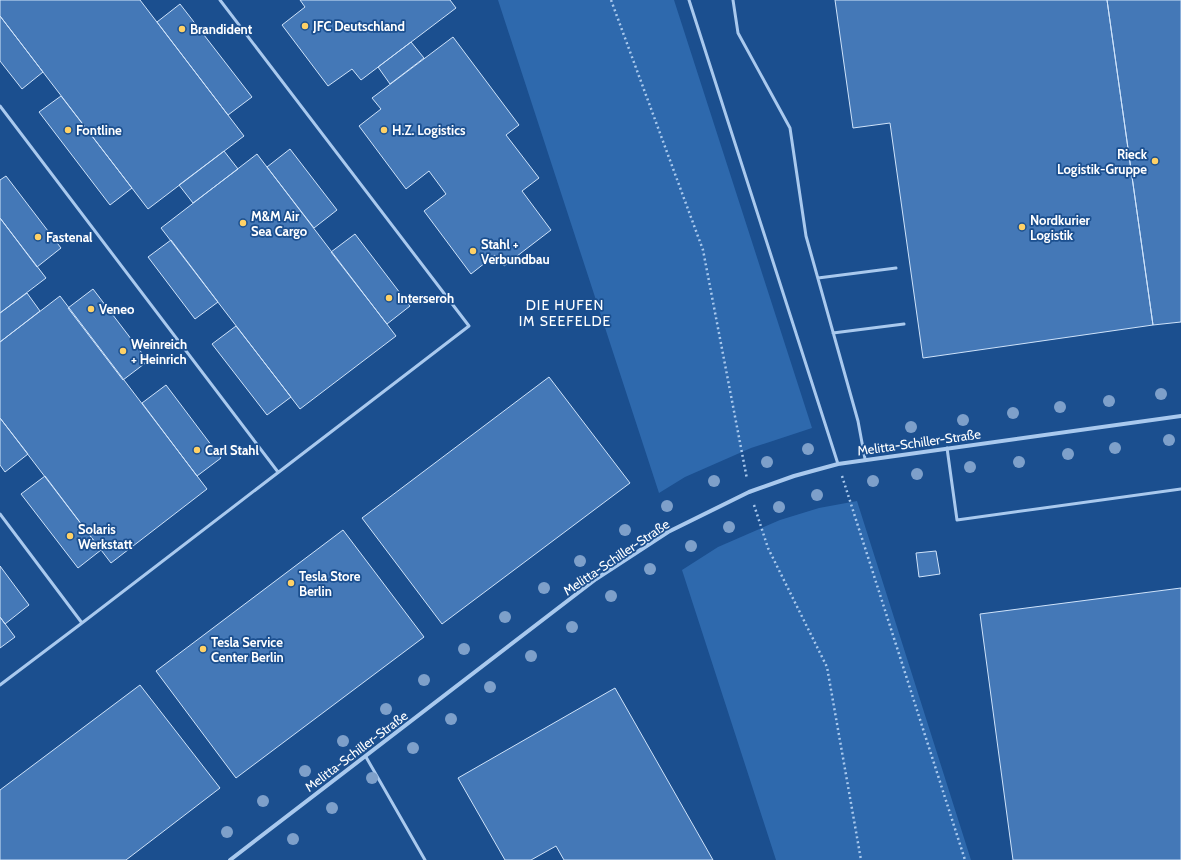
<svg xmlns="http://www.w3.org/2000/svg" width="1181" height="860" font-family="Cabin,sans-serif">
  <rect width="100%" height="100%" fill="#1b4f8f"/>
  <!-- green -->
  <path fill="#2e69ad" d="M 498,0 L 674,0 L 812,428 L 751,448 L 685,477 L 659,493 Z
    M 857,501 L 971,860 L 776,860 L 682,570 L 718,547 L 780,520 L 819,508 Z"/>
  <!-- building -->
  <path fill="#4478b7" stroke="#cfe3fa" d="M 0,0 L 140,0 L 244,136 L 148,209 L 0,16 Z
    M 300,0 L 450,0 L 456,8 L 361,80 L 352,69 L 328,86 L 282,25 L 305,7 Z
    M 835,0 L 1107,0 L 1153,325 L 923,358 L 890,123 L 853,128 Z
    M 1107,0 L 1181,0 L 1181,322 L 1153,325 Z
    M 180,4 L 252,97 L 228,115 L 157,22 Z
    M 0,16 L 43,72 L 22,89 L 0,61 Z
    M 453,37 L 519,125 L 506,135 L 539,178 L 522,191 L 551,230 L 504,266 L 495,255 L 471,274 L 424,211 L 446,194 L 429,171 L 406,189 L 359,126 L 381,109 L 372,98 Z
    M 411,42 L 424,58 L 390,84 L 378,67 Z
    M 61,96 L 132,188 L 110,205 L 39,112 Z
    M 290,149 L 337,210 L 314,228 L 267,167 Z
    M 224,151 L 238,169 L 193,203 L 179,185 Z
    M 257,154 L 396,336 L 300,409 L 161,228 Z
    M 6,176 L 61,248 L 37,267 L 0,218 L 0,180 Z
    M 0,218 L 46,278 L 0,313 Z
    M 355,234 L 410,306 L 387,324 L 331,252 Z
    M 171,240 L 218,302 L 195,319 L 148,257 Z
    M 93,289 L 148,361 L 123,380 L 68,308 Z
    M 27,293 L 40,311 L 0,342 L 0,313 Z
    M 60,296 L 207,489 L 111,563 L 0,418 L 0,342 Z
    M 236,326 L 291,397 L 267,415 L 212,344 Z
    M 549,377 L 630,483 L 442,624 L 362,518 Z
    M 166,385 L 221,458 L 197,476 L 142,403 Z
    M 0,418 L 28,454 L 5,472 L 0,465 Z
    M 45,476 L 101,550 L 78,568 L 21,494 Z
    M 343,530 L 424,637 L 236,778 L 156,671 Z
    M 936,551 L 940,574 L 919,577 L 916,553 Z
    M 0,566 L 29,605 L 5,624 L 0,617 Z
    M 1181,588 L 1181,860 L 1013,860 L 980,614 Z
    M 0,617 L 15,637 L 0,648 Z
    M 140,685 L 220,788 L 126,860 L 0,860 L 0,790 Z
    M 615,688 L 713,860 L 564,860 L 556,846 L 531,860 L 505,860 L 458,778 Z"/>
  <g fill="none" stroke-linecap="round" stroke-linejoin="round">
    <!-- path -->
    <path stroke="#a9c9ee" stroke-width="2.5" stroke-dasharray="2 3" stroke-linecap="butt" d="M 611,0 L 703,250 L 747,479
      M 842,476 L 965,860
      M 754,505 L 768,548 L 827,667 L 861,860"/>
    <!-- service -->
    <path stroke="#a9c9ee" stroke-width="3" d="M 689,0 L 838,464
      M 733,0 L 738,33 L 790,128 L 806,236 L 858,421 L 865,459
      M 0,106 L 278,472
      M 818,278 L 896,268
      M 833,333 L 904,324
      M 947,448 L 957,520 L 1181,489
      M 0,514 L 82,623 L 0,685
      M 82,623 L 469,326 L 220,0
      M 366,757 L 425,860"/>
    <!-- minor -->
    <path stroke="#a9c9ee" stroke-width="4" d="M 230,860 L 596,579 L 668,532 L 749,492 L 794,476 L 838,464 L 1181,416"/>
  </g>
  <!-- trees -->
  <g fill="#7ea0ca">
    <circle cx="1161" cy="394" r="6"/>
    <circle cx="1109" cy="401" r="6"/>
    <circle cx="1060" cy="407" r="6"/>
    <circle cx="1013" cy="413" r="6"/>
    <circle cx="963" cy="420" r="6"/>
    <circle cx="911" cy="427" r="6"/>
    <circle cx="1169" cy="440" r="6"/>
    <circle cx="1115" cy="448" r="6"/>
    <circle cx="808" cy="449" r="6"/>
    <circle cx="1068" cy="454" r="6"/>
    <circle cx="767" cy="462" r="6"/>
    <circle cx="1019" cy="462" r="6"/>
    <circle cx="970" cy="467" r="6"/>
    <circle cx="917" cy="474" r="6"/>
    <circle cx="714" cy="481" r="6"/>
    <circle cx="873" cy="481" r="6"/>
    <circle cx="817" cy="495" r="6"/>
    <circle cx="667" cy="506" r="6"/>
    <circle cx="779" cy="507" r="6"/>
    <circle cx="729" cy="527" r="6"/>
    <circle cx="625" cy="530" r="6"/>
    <circle cx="691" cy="546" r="6"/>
    <circle cx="580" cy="561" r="6"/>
    <circle cx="650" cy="569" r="6"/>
    <circle cx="544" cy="588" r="6"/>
    <circle cx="611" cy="596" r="6"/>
    <circle cx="505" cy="617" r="6"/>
    <circle cx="572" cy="627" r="6"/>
    <circle cx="464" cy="649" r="6"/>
    <circle cx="531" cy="656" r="6"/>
    <circle cx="424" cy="680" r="6"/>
    <circle cx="490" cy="687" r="6"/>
    <circle cx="386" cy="709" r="6"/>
    <circle cx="451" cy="719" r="6"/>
    <circle cx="343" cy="741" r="6"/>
    <circle cx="413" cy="748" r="6"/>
    <circle cx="305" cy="771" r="6"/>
    <circle cx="372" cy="778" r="6"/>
    <circle cx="263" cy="801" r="6"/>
    <circle cx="332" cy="808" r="6"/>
    <circle cx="227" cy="832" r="6"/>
    <circle cx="293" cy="839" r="6"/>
  </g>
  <!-- markers -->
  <g fill="#ffd166" stroke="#1b4f8f" stroke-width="1.5">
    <circle cx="305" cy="26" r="4"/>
    <circle cx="182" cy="29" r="4"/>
    <circle cx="68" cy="130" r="4"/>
    <circle cx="384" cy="130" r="4"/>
    <circle cx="1155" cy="161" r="4"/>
    <circle cx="243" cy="223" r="4"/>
    <circle cx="1022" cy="227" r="4"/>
    <circle cx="38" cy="237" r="4"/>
    <circle cx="473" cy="251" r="4"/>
    <circle cx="389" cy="298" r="4"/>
    <circle cx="91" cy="309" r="4"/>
    <circle cx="123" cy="351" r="4"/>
    <circle cx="197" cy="450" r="4"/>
    <circle cx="70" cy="536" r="4"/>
    <circle cx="291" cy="583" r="4"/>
    <circle cx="203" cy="649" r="4"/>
  </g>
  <g text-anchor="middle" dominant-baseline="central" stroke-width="3.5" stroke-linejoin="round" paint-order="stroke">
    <!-- poi labels -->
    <g font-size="13" font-weight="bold" fill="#fff" stroke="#1b4f8f" text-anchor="start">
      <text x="313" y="26">JFC Deutschland</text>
      <text x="190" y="29">Brandident</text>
      <text x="76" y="130">Fontline</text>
      <text x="392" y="130">H.Z. Logistics</text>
      <text x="1147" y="154" text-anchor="end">Rieck<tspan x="1147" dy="15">Logistik-Gruppe</tspan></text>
      <text x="251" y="216">M&amp;M Air<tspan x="251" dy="15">Sea Cargo</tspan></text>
      <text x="1030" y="220">Nordkurier<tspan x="1030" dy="15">Logistik</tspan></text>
      <text x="46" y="237">Fastenal</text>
      <text x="481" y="244">Stahl +<tspan x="481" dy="15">Verbundbau</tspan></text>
      <text x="397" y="298">Interseroh</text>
      <text x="99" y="309">Veneo</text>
      <text x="131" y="344">Weinreich<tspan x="131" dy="15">+ Heinrich</tspan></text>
      <text x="205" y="450">Carl Stahl</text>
      <text x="78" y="529">Solaris<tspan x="78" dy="15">Werkstatt</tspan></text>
      <text x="299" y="576">Tesla Store<tspan x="299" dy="15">Berlin</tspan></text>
      <text x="211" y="642">Tesla Service<tspan x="211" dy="15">Center Berlin</tspan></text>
    </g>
    <!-- street labels -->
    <g font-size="13" fill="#fff" stroke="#1b4f8f">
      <text transform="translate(919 442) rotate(-8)">Melitta-Schiller-Straße</text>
      <text transform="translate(616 557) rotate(-34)">Melitta-Schiller-Straße</text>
      <text transform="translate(356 751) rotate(-37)">Melitta-Schiller-Straße</text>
    </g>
    <!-- neighbourhood labels -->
    <g font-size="14" letter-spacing="1" fill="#fff" stroke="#1b4f8f">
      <text x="565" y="305">DIE HUFEN<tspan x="565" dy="16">IM SEEFELDE</tspan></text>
    </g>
  </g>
</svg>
